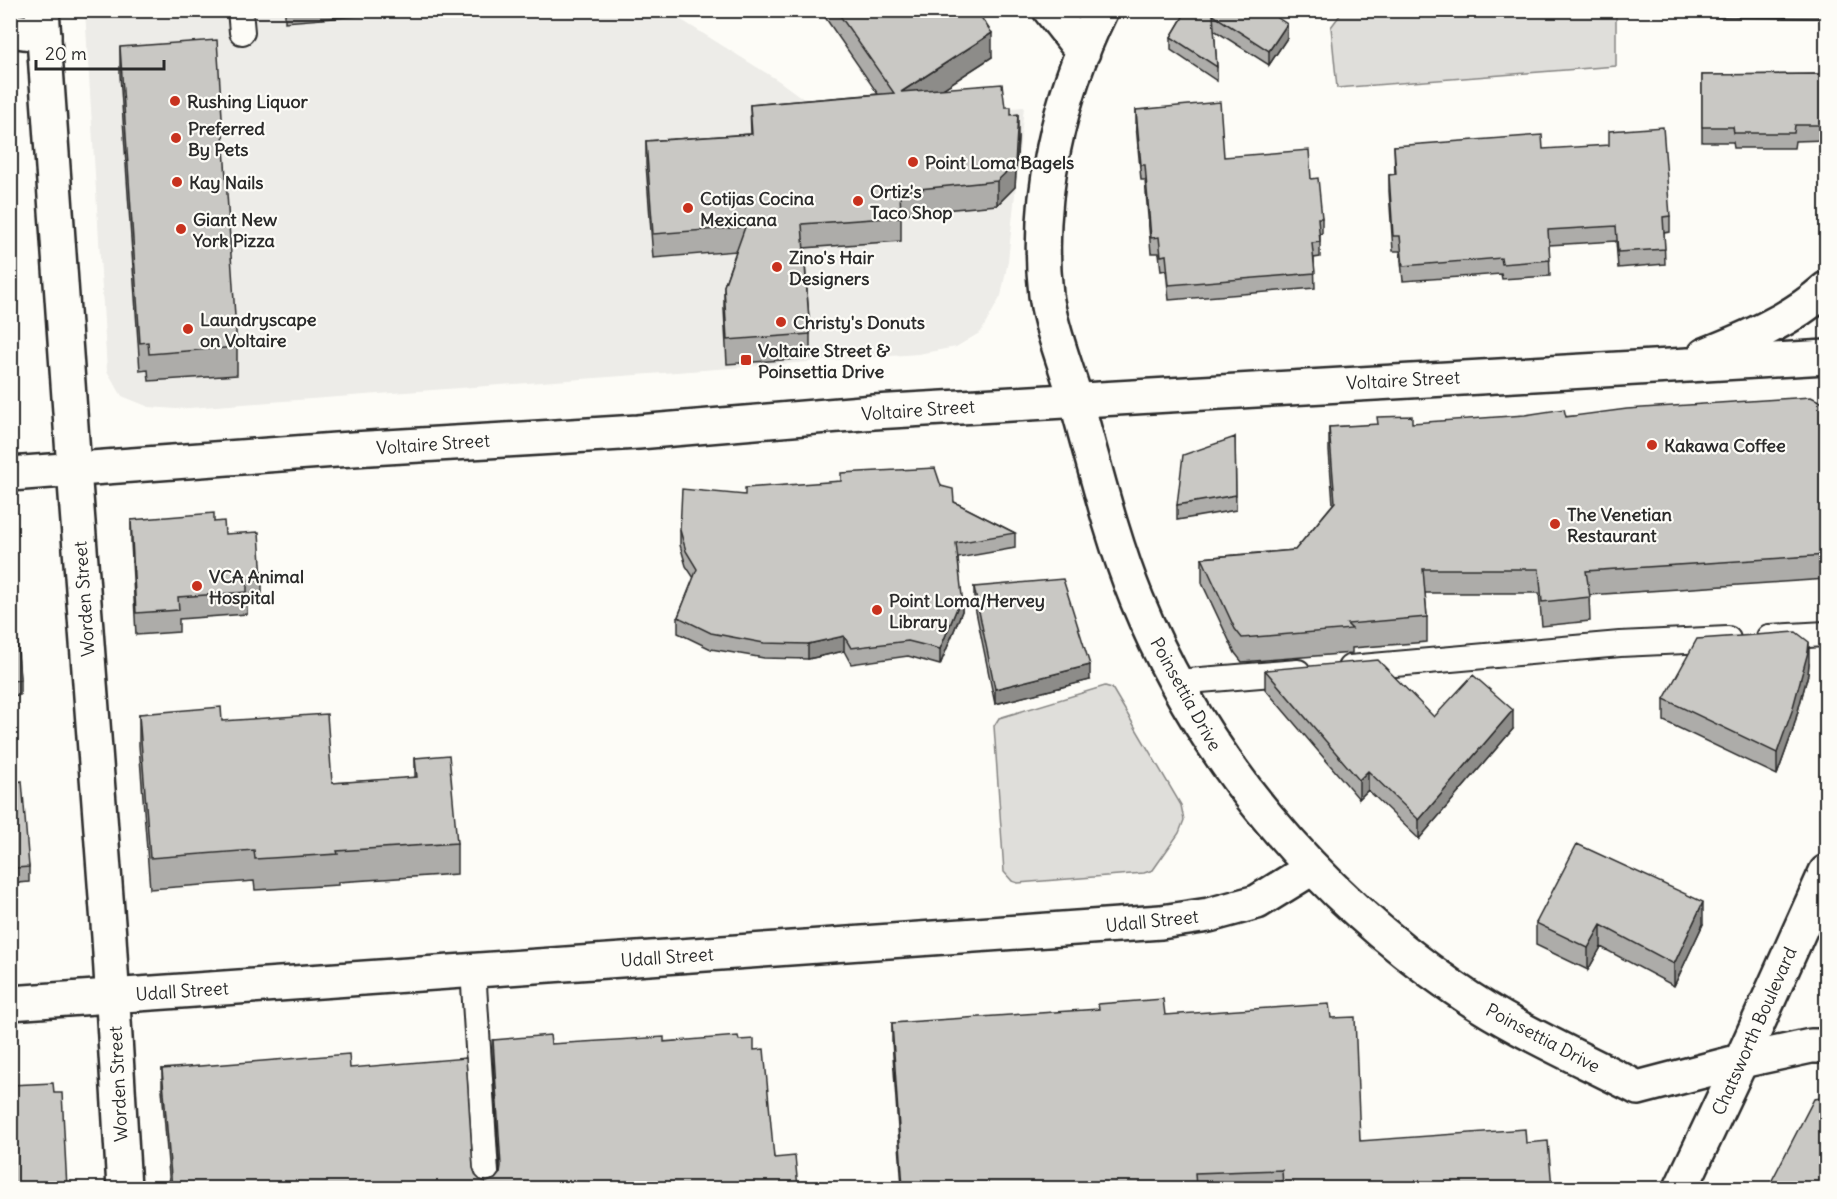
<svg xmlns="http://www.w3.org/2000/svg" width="1837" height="1199" font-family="Delius,sans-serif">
  <rect width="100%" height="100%" fill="#fdfcf7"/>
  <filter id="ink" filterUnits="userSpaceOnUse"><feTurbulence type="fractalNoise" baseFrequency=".0167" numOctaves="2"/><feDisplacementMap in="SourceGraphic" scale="12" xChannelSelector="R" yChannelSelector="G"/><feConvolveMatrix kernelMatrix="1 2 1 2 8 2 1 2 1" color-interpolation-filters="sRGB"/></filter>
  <g filter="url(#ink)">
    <!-- built -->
    <path fill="#edece8" d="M 85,11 L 667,11 L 779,81 L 834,121 L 1024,107 L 1008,261 L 1001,296 L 981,332 L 956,347 L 918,354 L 176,409 L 149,407 L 122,396 L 107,371 Z"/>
    <!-- green -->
    <path fill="#dfdeda" stroke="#858482" stroke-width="1.5" d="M 1343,11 L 1616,11 L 1616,66 L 1337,88 L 1331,27 Z
      M 1105,686 L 1112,688 L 1181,805 L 1184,820 L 1179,833 L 1153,870 L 1144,873 L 1018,883 L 1012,881 L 1004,872 L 994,726 L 999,718 Z"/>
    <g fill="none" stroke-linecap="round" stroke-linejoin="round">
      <defs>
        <path id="service" d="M 240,10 L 242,32
          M 1769,637 L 1826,634
          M 1350,668 L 1620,644 L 1728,639
          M 1177,682 L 1298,672
          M 473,970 L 487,1188"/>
        <path id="minor" d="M 1050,10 L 1083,52
          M 10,30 L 44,35
          M 1076,400 C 1066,366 1051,330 1046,295 C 1035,199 1059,96 1101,10
          M 74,469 L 109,937 L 124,1188
          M 10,1003 L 1161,922 L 1209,915 L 1257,902 L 1312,868
          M 1741,1061 L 1811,1046 L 1826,1046"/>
        <path id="tertiary" d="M 42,10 L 74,469
          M 1076,400 C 1095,467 1111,536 1137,600 C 1202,759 1315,891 1454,988 C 1511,1028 1576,1056 1638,1088 L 1741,1061"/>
        <path id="secondary" d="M 1705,355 C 1748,338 1791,320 1826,289
          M 10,474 L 336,450 L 638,432 L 874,412 L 1826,357
          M 1681,1188 L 1741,1061 L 1826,872"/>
      </defs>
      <!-- service casing -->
      <use href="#service" stroke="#2b2b2b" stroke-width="28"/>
      <!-- minor casing -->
      <use href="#minor" stroke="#2b2b2b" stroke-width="38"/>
      <!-- tertiary casing -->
      <use href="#tertiary" stroke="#2b2b2b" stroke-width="38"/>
      <!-- secondary casing -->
      <use href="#secondary" stroke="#2b2b2b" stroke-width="38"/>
      <!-- service -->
      <use href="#service" stroke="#fdfcf7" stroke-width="24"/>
      <!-- minor -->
      <use href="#minor" stroke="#fdfcf7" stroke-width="33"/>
      <!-- tertiary -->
      <use href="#tertiary" stroke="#fdfcf7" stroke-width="33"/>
      <!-- secondary -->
      <use href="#secondary" stroke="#fdfcf7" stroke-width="33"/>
    </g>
    <!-- wall -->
    <path fill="#adaca9" stroke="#2b2b2b" stroke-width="1.5" d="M 285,10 L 435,10 L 285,22 Z
      M 820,10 L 976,10 L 992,57 L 942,89 L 1005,107 L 1011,115 L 1018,138 L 1015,187 L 997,205 L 901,214 L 901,241 L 804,248 L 810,334 L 810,358 L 727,364 L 724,309 L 724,286 L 736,251 L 653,258 L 646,164 L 646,141 L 751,134 L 750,105 L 878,94 Z
      M 1187,10 L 1278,18 L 1287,38 L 1269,65 L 1214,30 L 1217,67 L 1217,81 L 1171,50 L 1171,37 Z
      M 1707,10 L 1827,10 L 1827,18 L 1707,17 Z
      M 120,47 L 237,347 L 237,375 L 149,381 L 148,370 L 140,371 L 120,75 Z
      M 1825,74 L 1826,140 L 1795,141 L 1794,148 L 1734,148 L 1733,142 L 1702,142 L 1702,75 Z
      M 1136,110 L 1224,157 L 1311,179 L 1322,218 L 1322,233 L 1320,234 L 1320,257 L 1314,258 L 1315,288 L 1169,300 L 1166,270 L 1161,271 L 1159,253 L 1151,253 L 1145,180 L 1141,180 L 1136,125 Z
      M 1394,146 L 1543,149 L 1670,216 L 1670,232 L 1664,233 L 1665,264 L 1618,268 L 1616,241 L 1549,245 L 1550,276 L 1502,279 L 1501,274 L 1403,281 L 1400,251 L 1393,251 L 1389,191 L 1389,175 L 1395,174 Z
      M 1827,405 L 1827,579 L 1589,595 L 1590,621 L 1542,626 L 1539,593 L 1425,593 L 1427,617 L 1427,642 L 1352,648 L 1352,653 L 1242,662 L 1235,653 L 1202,583 L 1202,558 L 1295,550 L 1333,504 L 1329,451 L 1329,427 Z
      M 1235,437 L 1236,510 L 1177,520 L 1177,505 Z
      M 941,486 L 954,502 L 1015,533 L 1015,548 L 958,558 L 962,611 L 940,665 L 908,656 L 851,664 L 844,651 L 808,659 L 764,658 L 711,649 L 678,633 L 678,617 L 694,578 L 686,566 L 680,545 L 680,530 L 745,495 Z
      M 131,520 L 214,522 L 262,580 L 262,602 L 247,603 L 247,614 L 179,619 L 179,632 L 136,635 L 131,542 Z
      M 10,557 L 20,680 L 20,695 L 10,696 Z
      M 974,587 L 1090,680 L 995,704 L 974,602 Z
      M 1809,664 L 1808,674 L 1792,733 L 1777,775 L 1664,721 L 1664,699 Z
      M 1265,670 L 1434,717 L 1513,729 L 1419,839 L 1368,790 L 1359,799 L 1265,689 Z
      M 139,714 L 222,721 L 332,783 L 415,778 L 415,758 L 457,843 L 457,874 L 338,882 L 338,885 L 255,890 L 254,881 L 150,889 L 139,745 Z
      M 10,776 L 29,867 L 29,882 L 17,883 L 17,906 L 10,907 Z
      M 1536,923 L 1703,924 L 1674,986 L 1601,947 L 1588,970 L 1536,945 Z
      M 1165,1015 L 1331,1018 L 1360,1141 L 1526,1143 L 1552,1188 L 902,1188 L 892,1041 L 892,1023 Z
      M 493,1040 L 551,1044 L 739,1040 L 754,1050 L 774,1158 L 798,1188 L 170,1188 L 162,1089 L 162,1069 L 350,1068 L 473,1168 L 476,1176 L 480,1180 L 487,1182 L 495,1179 L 500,1172 L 493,1061 Z"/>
    <!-- shaded-wall -->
    <path fill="#8d8c89" stroke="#2b2b2b" stroke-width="1.5" d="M 1274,10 L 1282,10 L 1272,28 L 1272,14 Z
      M 1287,24 L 1287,38 L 1269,65 L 1269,51 Z
      M 992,33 L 992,57 L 901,116 L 901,92 Z
      M 1018,114 L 1018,138 L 1015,187 L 997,205 L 997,181 Z
      M 962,596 L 962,611 L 940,665 L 940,649 Z
      M 844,636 L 844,651 L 808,659 L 808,644 Z
      M 1809,642 L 1809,664 L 1808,674 L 1792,733 L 1777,775 L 1777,753 Z
      M 1090,665 L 1090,680 L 995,704 L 995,689 Z
      M 1513,710 L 1513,729 L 1419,839 L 1419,820 Z
      M 1368,771 L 1368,790 L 1359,799 L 1359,780 Z
      M 1703,902 L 1703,924 L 1674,986 L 1674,964 Z
      M 1601,925 L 1601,947 L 1588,970 L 1588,948 Z"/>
    <!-- building -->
    <path fill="#c9c8c4" stroke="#2b2b2b" stroke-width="1.5" d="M 836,10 L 976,10 L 992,33 L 901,92 L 1002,84 L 1005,107 L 1011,107 L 1011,115 L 1018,114 L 1015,164 L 997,181 L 900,191 L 901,217 L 802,224 L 810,334 L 727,340 L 724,286 L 745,227 L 653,234 L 646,141 L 752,134 L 750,105 L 894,93 Z
      M 1187,10 L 1274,10 L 1272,14 L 1287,24 L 1269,51 L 1213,15 L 1217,67 L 1171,37 Z
      M 217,40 L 237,347 L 149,354 L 148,342 L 140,343 L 120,47 Z
      M 1825,74 L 1826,125 L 1795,125 L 1794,133 L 1734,133 L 1733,127 L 1702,127 L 1702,75 Z
      M 1220,102 L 1224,157 L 1309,150 L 1311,179 L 1318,178 L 1322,218 L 1318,218 L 1320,242 L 1312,243 L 1315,273 L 1169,285 L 1166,255 L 1161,256 L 1159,237 L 1151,238 L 1145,165 L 1141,165 L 1136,110 Z
      M 1663,127 L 1670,216 L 1663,217 L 1665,249 L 1618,252 L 1616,226 L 1548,230 L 1550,260 L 1502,264 L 1501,258 L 1403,266 L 1400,236 L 1393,236 L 1392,220 L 1389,175 L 1396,174 L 1394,146 L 1542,135 L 1543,149 L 1609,145 L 1609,131 Z
      M 1811,397 L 1827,405 L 1827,555 L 1586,571 L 1590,597 L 1542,602 L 1539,569 L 1423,569 L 1427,617 L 1347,624 L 1352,629 L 1242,638 L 1235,629 L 1202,558 L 1295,550 L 1335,502 L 1329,427 L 1378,424 L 1377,417 L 1412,416 L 1412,423 L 1525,415 L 1564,409 L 1566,417 L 1627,409 Z
      M 1235,437 L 1236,495 L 1177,505 L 1183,455 Z
      M 935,468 L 941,486 L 953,489 L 954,502 L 1015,533 L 956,543 L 962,596 L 940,649 L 908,641 L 851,648 L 844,636 L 808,644 L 764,643 L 711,633 L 678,617 L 697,569 L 686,551 L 680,530 L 682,489 L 745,495 L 745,488 L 841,481 L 841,473 Z
      M 214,513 L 214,522 L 224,521 L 225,534 L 259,532 L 262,580 L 247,581 L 247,592 L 178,597 L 179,610 L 136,613 L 131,520 Z
      M 10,557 L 12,557 L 20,680 L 10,681 Z
      M 1063,579 L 1090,665 L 995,689 L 974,587 Z
      M 1796,632 L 1809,642 L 1808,652 L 1792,711 L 1777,753 L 1664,699 L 1697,639 Z
      M 1378,660 L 1434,717 L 1473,675 L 1513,710 L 1419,820 L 1368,771 L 1359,780 L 1265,670 Z
      M 221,707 L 222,721 L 327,714 L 332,783 L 417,777 L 415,758 L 449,755 L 457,843 L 337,851 L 338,854 L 255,859 L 254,850 L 150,858 L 139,714 Z
      M 12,775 L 12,783 L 22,781 L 29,867 L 16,868 L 17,891 L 10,892 L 10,776 Z
      M 1577,844 L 1703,902 L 1674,964 L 1601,925 L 1588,948 L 1536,923 Z
      M 1163,999 L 1165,1015 L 1329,1004 L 1331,1018 L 1355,1017 L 1360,1141 L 1525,1129 L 1526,1143 L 1548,1141 L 1552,1188 L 1283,1188 L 1282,1170 L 1195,1173 L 1196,1188 L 903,1188 L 892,1023 L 1099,1009 L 1098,1004 Z
      M 550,1035 L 551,1044 L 664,1037 L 664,1042 L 738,1036 L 739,1040 L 754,1039 L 754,1050 L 764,1049 L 774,1158 L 795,1156 L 798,1188 L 172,1188 L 162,1069 L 349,1054 L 350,1068 L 466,1058 L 473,1168 L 476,1176 L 480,1180 L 487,1182 L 495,1179 L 500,1173 L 501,1166 L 493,1040 Z
      M 53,1083 L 54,1093 L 62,1093 L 67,1188 L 10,1188 L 10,1085 Z
      M 1827,1097 L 1827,1188 L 1768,1188 L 1814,1099 Z"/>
  </g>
  <!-- markers -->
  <g fill="#c8321e" stroke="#fdfcf7" stroke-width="2">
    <circle cx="175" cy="101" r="6"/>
    <circle cx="176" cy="138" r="6"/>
    <circle cx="913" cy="162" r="6"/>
    <circle cx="177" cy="182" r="6"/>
    <circle cx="858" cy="201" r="6"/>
    <circle cx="688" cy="208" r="6"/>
    <circle cx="181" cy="229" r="6"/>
    <circle cx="777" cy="267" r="6"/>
    <circle cx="781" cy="322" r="6"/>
    <circle cx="188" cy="329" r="6"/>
    <rect x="740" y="354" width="12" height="12" rx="3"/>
    <circle cx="1652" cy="445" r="6"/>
    <circle cx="1555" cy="524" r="6"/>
    <circle cx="197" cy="586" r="6"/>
    <circle cx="877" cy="610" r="6"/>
  </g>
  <g text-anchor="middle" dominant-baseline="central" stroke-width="4.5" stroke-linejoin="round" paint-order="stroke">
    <!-- poi labels -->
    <g font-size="18" font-weight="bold" fill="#2b2b2b" stroke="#fdfcf7" text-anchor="start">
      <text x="187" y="101">Rushing Liquor</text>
      <text x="188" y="128">Preferred<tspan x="188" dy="21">By Pets</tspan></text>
      <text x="925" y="162">Point Loma Bagels</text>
      <text x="189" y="182">Kay Nails</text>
      <text x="870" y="191">Ortiz's<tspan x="870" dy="21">Taco Shop</tspan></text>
      <text x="700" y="198">Cotijas Cocina<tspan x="700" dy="21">Mexicana</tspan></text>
      <text x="193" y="219">Giant New<tspan x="193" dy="21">York Pizza</tspan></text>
      <text x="789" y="257">Zino's Hair<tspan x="789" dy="21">Designers</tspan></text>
      <text x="200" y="319">Laundryscape<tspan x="200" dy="21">on Voltaire</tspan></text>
      <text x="793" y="322">Christy's Donuts</text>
      <text x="758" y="350">Voltaire Street &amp;<tspan x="758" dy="21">Poinsettia Drive</tspan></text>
      <text x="1664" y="445">Kakawa Coffee</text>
      <text x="1567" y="514">The Venetian<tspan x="1567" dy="21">Restaurant</tspan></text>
      <text x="209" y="576">VCA Animal<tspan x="209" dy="21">Hospital</tspan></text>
      <text x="889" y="600">Point Loma/Hervey<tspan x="889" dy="21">Library</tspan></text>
    </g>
    <!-- street labels -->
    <g font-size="18" fill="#2b2b2b" stroke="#fdfcf7">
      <text transform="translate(1403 380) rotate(-3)">Voltaire Street</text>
      <text transform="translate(918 410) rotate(-4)">Voltaire Street</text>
      <text transform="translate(433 444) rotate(-4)">Voltaire Street</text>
      <text transform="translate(84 599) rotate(-94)">Worden Street</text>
      <text transform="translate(1186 694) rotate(61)">Poinsettia Drive</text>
      <text transform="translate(1152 921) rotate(-6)">Udall Street</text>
      <text transform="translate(667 957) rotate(-4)">Udall Street</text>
      <text transform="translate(182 991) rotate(-4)">Udall Street</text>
      <text transform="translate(1754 1031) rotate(-66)">Chatsworth Boulevard</text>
      <text transform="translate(1543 1038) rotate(28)">Poinsettia Drive</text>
      <text transform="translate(118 1084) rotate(-93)">Worden Street</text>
    </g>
  </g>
  <!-- margin -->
  <rect width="1837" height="1199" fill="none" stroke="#fdfcf7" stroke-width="36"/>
  <rect x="18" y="18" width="1801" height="1163" fill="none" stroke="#2b2b2b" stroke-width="2" filter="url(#ink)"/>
  <!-- scale -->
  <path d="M36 60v9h128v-9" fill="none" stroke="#2b2b2b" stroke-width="3"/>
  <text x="45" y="60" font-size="18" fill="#2b2b2b" stroke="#fdfcf7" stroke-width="4.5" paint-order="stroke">20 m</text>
</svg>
